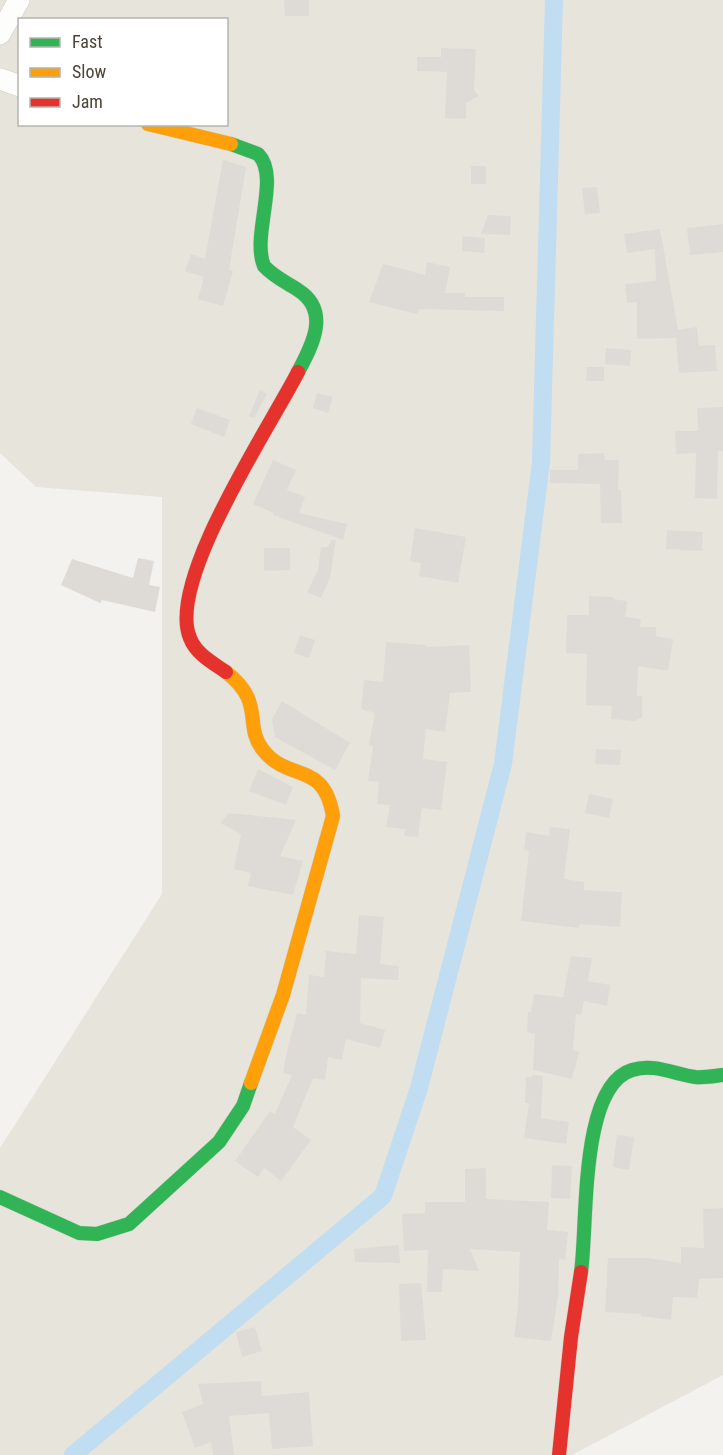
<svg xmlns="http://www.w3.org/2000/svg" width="723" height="1455" font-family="'Roboto Condensed',sans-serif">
  <rect width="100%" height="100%" fill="#f4f2ee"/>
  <!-- residential -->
  <path fill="#e7e4dc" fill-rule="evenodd" d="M 0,0 L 723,0 L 723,1375 L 572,1455 L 0,1455 L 0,1148 L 162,894 L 162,497 L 36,487 L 0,453 ZM 20,20 L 226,20 L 226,124 L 20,124 Z"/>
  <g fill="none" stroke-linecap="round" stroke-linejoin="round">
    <!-- canal -->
    <path stroke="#c0ddf1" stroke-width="18" d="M 73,1455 L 383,1196 L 419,1088 L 503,764 L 541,462 L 554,0"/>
  </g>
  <!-- building -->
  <path fill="#dedbd6" d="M 284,0 L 309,0 L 309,16 L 285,16 Z
    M 441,48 L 476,49 L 474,90 L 479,96 L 466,103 L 466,119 L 445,118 L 447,72 L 417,71 L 417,57 L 441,57 Z
    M 223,160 L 246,167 L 229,270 L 233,271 L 223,306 L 198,299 L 204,277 L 185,271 L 191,254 L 205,259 Z
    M 471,166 L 486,166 L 486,184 L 471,184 Z
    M 597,187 L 600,213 L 585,214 L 582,188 Z
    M 488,215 L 511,216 L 510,235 L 481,234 Z
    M 723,224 L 723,252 L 690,255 L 687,228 Z
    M 660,229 L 678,330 L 697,327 L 699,346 L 715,345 L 717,371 L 679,373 L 676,338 L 637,339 L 637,302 L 627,303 L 625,284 L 656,281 L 655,249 L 627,253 L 624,234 Z
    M 463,236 L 485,238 L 484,253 L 462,251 Z
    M 427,262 L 450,267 L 445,293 L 465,293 L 465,297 L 504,297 L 504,311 L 419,309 L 417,314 L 369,302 L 383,264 L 425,275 Z
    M 606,348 L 631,350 L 630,366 L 605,364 Z
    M 587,367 L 604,367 L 604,381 L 586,381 Z
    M 260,390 L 267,394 L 254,418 L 249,416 Z
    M 317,393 L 333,397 L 328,413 L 313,408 Z
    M 723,407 L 723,451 L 718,451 L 717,499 L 695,498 L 696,453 L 676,454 L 675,431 L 698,431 L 697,408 Z
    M 197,408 L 230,420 L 224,437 L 191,424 Z
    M 604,453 L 605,460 L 619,460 L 618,490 L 621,490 L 622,523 L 601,523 L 600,484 L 550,483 L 550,470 L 578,470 L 578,454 Z
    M 273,460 L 296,470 L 287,490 L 305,497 L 299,513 L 347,524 L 343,540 L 273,515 L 274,513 L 253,504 Z
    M 415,528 L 466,537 L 458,583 L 419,576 L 421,563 L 410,561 Z
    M 667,530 L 703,532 L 702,551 L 666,549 Z
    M 332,539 L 336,540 L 330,578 L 321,598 L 307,592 L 318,570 L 321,547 L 328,547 Z
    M 264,548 L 290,548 L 290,570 L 264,571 Z
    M 138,558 L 154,561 L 149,585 L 160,587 L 155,612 L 102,600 L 100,603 L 61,585 L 72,559 L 133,578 Z
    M 589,596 L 614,597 L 613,599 L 627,601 L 625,617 L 641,619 L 640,627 L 656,627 L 656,636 L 673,639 L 668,671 L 638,666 L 637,696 L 642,696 L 642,718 L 634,721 L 611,719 L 612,706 L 586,705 L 587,654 L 566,653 L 567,615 L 589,615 Z
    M 300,635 L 315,640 L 309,658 L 294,653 Z
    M 386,642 L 426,645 L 426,647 L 469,645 L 471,692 L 450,693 L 445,732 L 426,729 L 423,759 L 447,762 L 441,810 L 422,808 L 418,837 L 404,836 L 405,829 L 386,827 L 390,805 L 377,804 L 379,782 L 368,781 L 373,746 L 369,745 L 375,713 L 361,709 L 364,680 L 383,682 Z
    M 282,701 L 350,743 L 335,770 L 275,737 L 272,719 Z
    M 596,749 L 621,750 L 620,765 L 595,764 Z
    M 258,769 L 293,787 L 286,805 L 249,791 Z
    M 589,794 L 613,799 L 609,818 L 585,813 Z
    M 229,813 L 296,820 L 280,856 L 303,861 L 293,895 L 248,886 L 251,873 L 234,869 L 241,834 L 220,823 Z
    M 550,827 L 570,829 L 564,879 L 584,882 L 584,890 L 622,892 L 620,927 L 580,924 L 579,928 L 521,921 L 529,851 L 524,850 L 526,832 L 549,836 Z
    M 359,915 L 384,917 L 380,964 L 399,966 L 398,980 L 361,978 L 360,1023 L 385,1030 L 380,1048 L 346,1039 L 342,1060 L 328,1057 L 325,1080 L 313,1078 L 293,1127 L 311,1140 L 281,1181 L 264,1168 L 258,1177 L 235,1161 L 270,1111 L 275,1114 L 292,1075 L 283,1073 L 287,1051 L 297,1013 L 306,1015 L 309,975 L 324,977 L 326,951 L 356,954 Z
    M 571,956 L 592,958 L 588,981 L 610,985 L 607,1006 L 584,1001 L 581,1015 L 576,1014 L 573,1050 L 579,1052 L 572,1079 L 533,1070 L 535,1034 L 527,1032 L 528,1012 L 531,1012 L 534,994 L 563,997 Z
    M 532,1075 L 543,1076 L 541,1118 L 569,1122 L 566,1144 L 524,1138 L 529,1103 L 525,1103 L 526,1077 L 532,1077 Z
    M 617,1135 L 634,1137 L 629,1170 L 613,1167 Z
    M 552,1165 L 572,1166 L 570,1199 L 551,1198 Z
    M 486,1168 L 486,1199 L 549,1202 L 547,1230 L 568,1232 L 565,1260 L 559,1259 L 558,1297 L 551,1341 L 514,1337 L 518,1306 L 520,1252 L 470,1249 L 479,1271 L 443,1269 L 442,1292 L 427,1292 L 428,1250 L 404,1251 L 402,1214 L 425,1213 L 425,1202 L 465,1202 L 465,1169 Z
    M 723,1208 L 723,1278 L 699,1279 L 697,1298 L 673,1297 L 671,1320 L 641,1316 L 641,1314 L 605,1312 L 608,1258 L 648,1258 L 681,1263 L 681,1247 L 704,1248 L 703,1209 Z
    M 399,1245 L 400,1263 L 355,1262 L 354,1249 Z
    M 421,1283 L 426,1340 L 401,1341 L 399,1284 Z
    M 255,1327 L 262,1351 L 242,1357 L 236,1332 Z
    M 261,1381 L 262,1396 L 309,1392 L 313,1446 L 272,1449 L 269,1413 L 229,1416 L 234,1455 L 213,1455 L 211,1442 L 195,1448 L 182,1412 L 203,1404 L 198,1384 Z"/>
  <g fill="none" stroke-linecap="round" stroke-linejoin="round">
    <defs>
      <path id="street" d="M 0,34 L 19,0
        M 0,79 L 20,86"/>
      <path id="fast" d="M 231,144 L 258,154 C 281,177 251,235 264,266 C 274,277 286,282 298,290 C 331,311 312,346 298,372
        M 0,1197 L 79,1233 L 97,1234 L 129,1224 L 219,1142 L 243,1106 L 251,1083
        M 581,1272 C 588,1225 579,1086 632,1070 C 654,1063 674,1074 695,1077 C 704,1078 714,1076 723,1075"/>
      <path id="slow" d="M 148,124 L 231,144
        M 226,672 C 266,703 243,725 263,750 C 289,783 324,760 333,816 L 283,995 L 251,1083"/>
      <path id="jam" d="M 226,672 C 213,663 196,654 190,638 C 166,582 270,427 298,372
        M 559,1455 L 571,1337 L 581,1272"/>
    </defs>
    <!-- street casing -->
    <use href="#street" stroke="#d2d0cb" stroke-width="22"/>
    <!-- fast casing -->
    <use href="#fast" stroke="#d3cfc5" stroke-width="15"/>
    <!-- slow casing -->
    <use href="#slow" stroke="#d3cfc5" stroke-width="15"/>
    <!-- jam casing -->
    <use href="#jam" stroke="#d3cfc5" stroke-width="15"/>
    <!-- street -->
    <use href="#street" stroke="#fdfdfc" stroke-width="21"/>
    <!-- fast -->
    <use href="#fast" stroke="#30b455" stroke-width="14"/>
    <!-- slow -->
    <use href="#slow" stroke="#ff9f0a" stroke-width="14"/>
    <!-- jam -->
    <use href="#jam" stroke="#e5322d" stroke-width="14"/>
  </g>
  <!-- legend -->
  <rect x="18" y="18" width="210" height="108" fill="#ffffff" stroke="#b7b4b0" stroke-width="1.5"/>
  <rect x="30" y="38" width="30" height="9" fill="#30b455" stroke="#b7b4b0" stroke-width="1.5"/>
  <text x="72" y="48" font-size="18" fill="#4b4439">Fast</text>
  <rect x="30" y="68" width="30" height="9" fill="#ff9f0a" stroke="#b7b4b0" stroke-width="1.5"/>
  <text x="72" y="78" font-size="18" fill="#4b4439">Slow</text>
  <rect x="30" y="98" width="30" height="9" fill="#e5322d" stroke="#b7b4b0" stroke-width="1.5"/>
  <text x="72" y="108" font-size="18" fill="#4b4439">Jam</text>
</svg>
